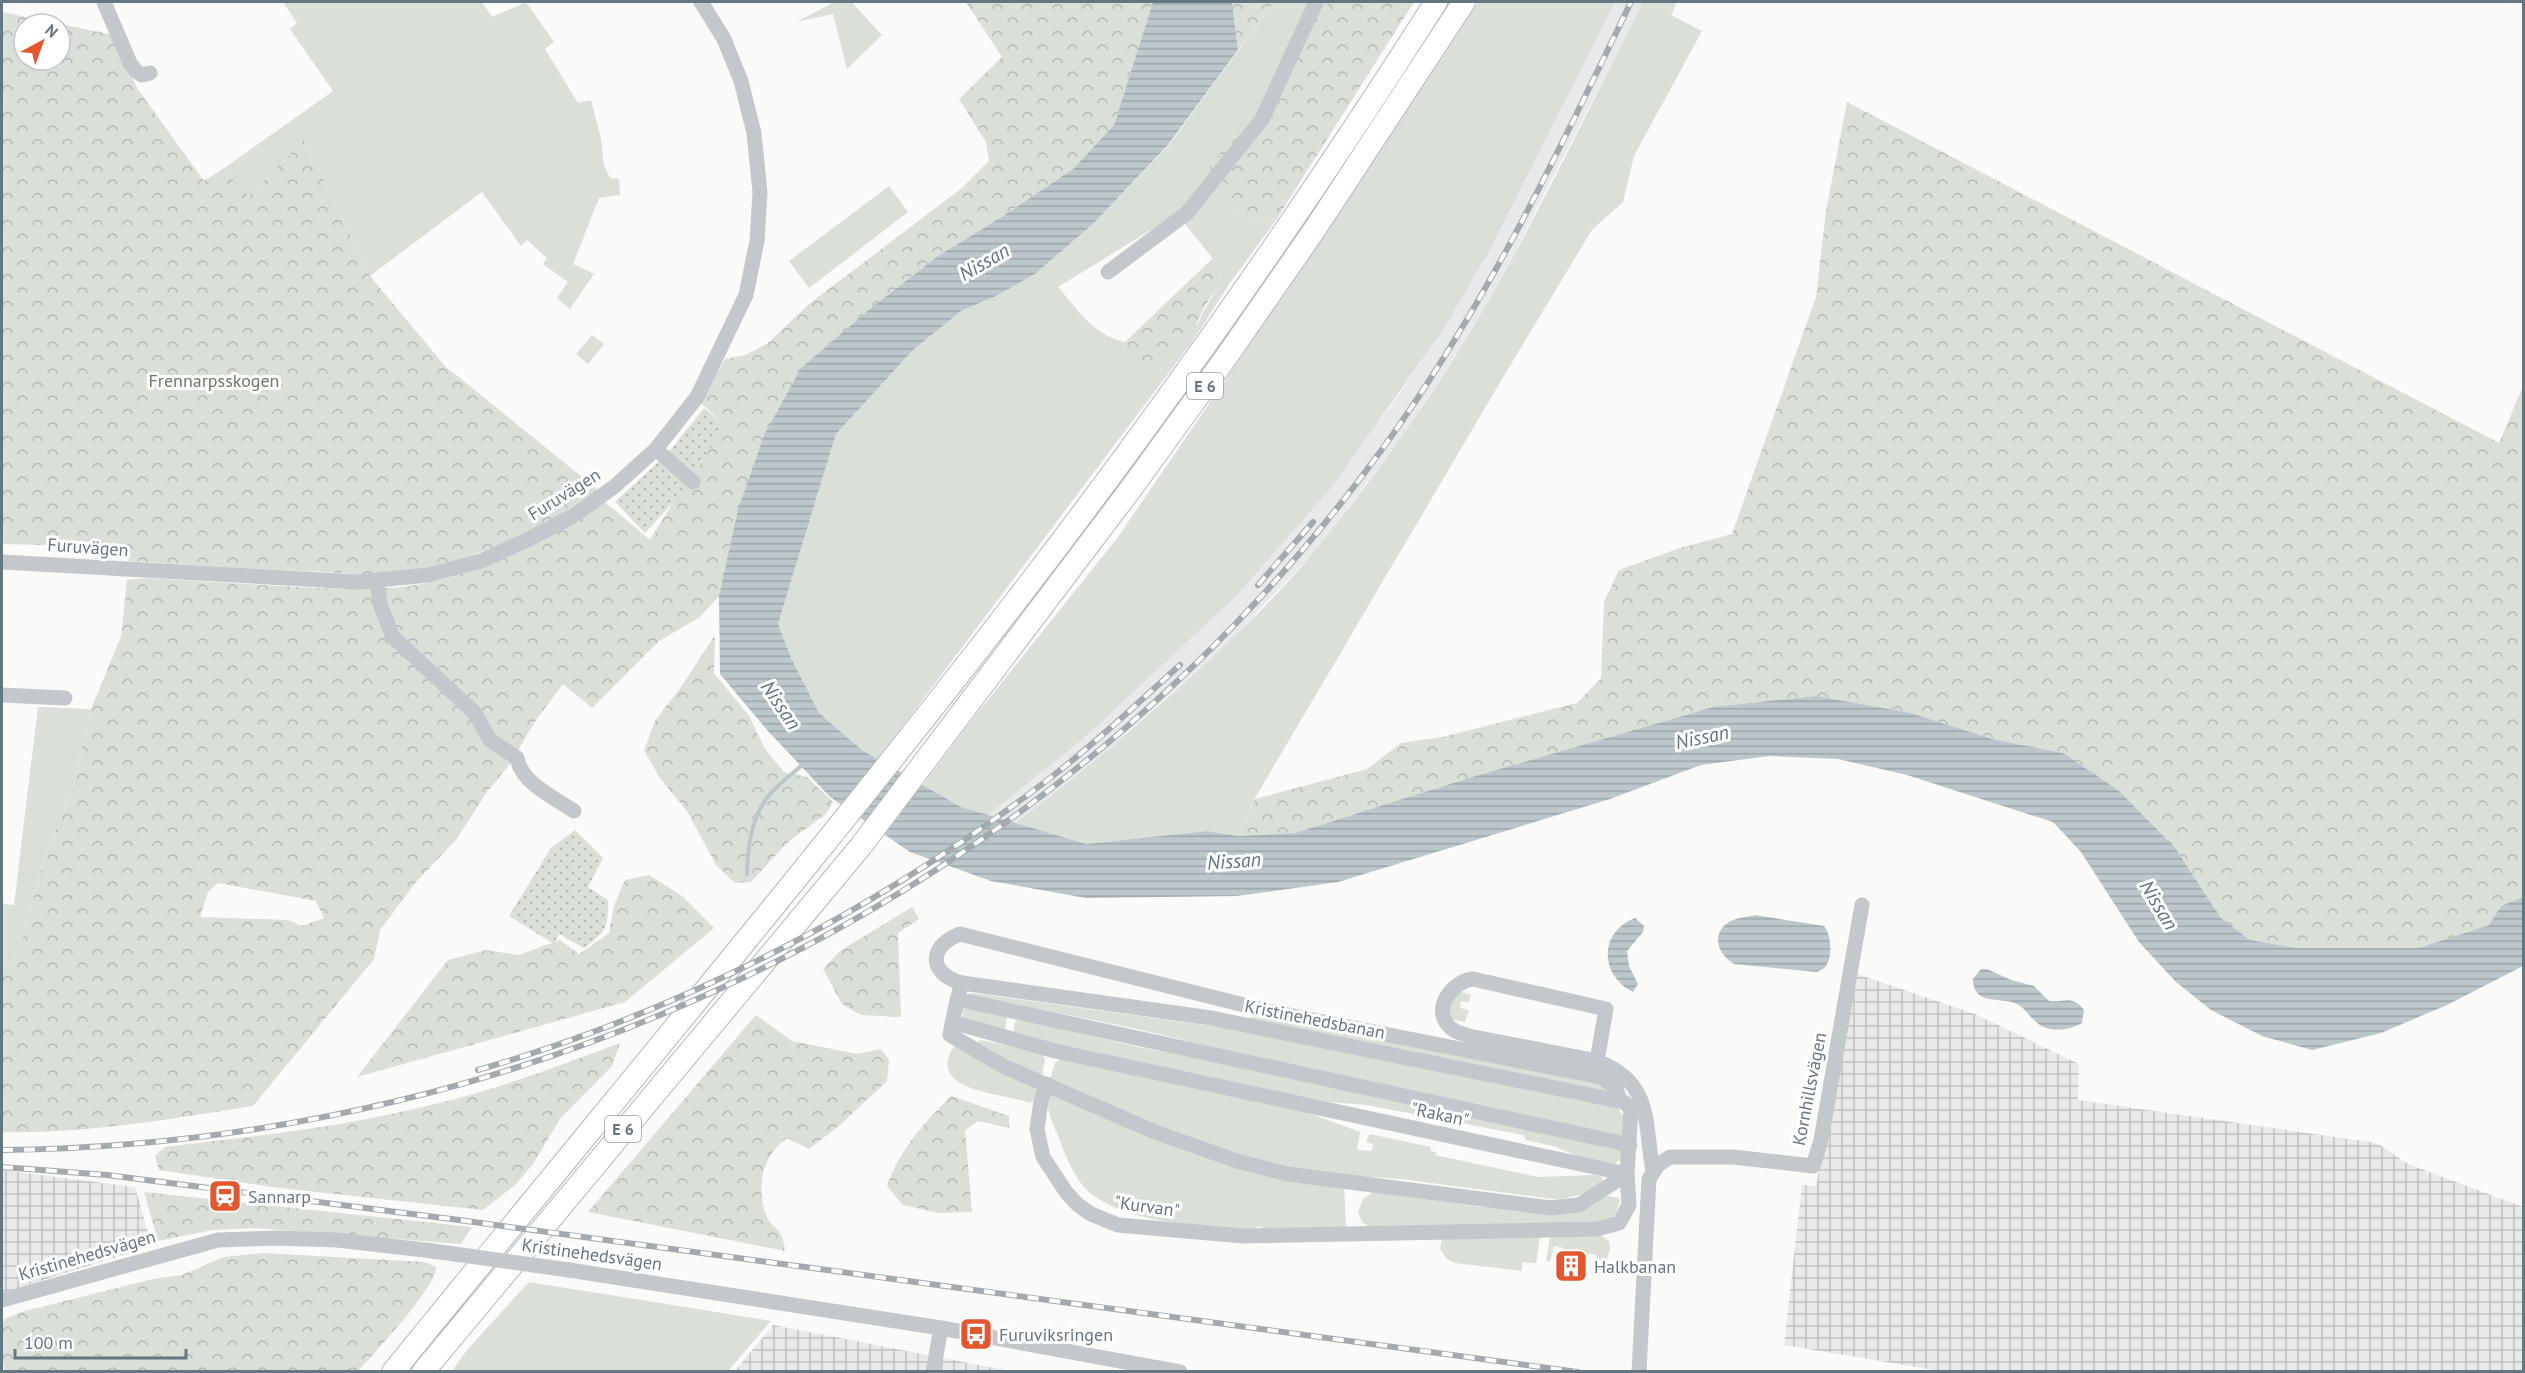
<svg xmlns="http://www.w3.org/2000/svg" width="2525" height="1373" font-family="'PT Sans',sans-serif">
  <defs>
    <pattern id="industrial-grid" width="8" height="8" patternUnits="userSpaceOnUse" patternTransform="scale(1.5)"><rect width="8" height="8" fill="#e8e9e9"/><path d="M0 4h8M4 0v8" fill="none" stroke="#c0c1c2"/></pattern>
    <pattern id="forest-crowns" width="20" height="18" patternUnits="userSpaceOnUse" patternTransform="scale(1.5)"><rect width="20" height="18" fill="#dadfd7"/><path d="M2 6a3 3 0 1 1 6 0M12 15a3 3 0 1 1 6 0" fill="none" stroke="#b4b9b4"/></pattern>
    <pattern id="garden-dots" width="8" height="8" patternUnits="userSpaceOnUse" patternTransform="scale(1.5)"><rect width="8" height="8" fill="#dadfd7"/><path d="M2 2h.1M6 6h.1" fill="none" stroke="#b4b9b4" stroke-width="1.8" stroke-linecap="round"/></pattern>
    <pattern id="water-rules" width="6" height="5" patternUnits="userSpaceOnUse" patternTransform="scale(1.5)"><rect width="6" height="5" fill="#bbc7cb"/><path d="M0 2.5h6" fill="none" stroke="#9ca6aa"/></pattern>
  </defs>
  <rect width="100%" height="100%" fill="#fafaf8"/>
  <!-- built -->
  <path fill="#e8e9e9" d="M 1615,2 L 1643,2 L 1505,271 L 1466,339 L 1403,435 L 1316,550 L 1230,641 L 1069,784 L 1014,824 L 988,815 L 1083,739 L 1385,414 L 1442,332 L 1490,250 Z"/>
  <!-- industrial -->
  <path fill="url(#industrial-grid)" d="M 1854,973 L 1975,1014 L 2079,1064 L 2078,1100 L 2377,1143 L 2408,1164 L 2523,1207 L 2523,1371 L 1946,1372 L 1784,1345 L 1802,1185 L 1816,1186 Z
    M 2,1170 L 135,1187 L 152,1246 L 2,1293 Z
    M 773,1325 L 1010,1371 L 734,1372 Z"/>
  <!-- green -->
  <path fill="#dadfd7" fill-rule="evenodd" d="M 283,2 L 482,2 L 492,17 L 526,2 L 554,42 L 545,49 L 578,103 L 591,100 L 601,139 L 604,165 L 610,178 L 619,179 L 620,195 L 599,198 L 573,264 L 594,274 L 570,309 L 557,298 L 568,282 L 543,264 L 547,258 L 527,240 L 521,246 L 482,192 L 370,276 L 304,140 L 249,196 L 223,169 L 333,91 L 290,29 L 297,23 Z
    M 835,2 L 853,2 L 854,5 L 882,35 L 847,69 L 833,14 L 796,22 Z
    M 1274,2 L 1329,2 L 1315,24 L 1230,214 L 1276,220 L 1230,283 L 1192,342 L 878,759 L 862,750 L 819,713 L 792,660 L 778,624 L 836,434 L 913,350 L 961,311 L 998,295 L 1035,274 L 1094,223 L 1168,146 ZM 1177,214 L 1222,270 C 1220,290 1205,305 1198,324 L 1123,357 L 1125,342 C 1093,335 1078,310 1058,287 Z
    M 1478,2 L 1615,2 L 1490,250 L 1442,332 L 1330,489 L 1236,596 L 1083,739 L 988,815 L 961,807 L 923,785 L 967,726 L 1118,537 L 1313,251 Z
    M 1643,2 L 1677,2 L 1671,15 L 1702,31 L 1634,156 L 1623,202 L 1592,230 L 1508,369 L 1255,798 L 1238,836 L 1207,831 L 1086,844 L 1014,824 C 1071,782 1124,737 1176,690 C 1225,646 1276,599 1317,548 C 1371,481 1422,411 1467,337 C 1532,229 1586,114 1643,2 Z
    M 889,186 L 908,212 L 809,288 L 789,261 Z
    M 592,335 L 604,344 L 588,364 L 576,354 Z
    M 38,707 L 91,709 L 72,791 L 46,854 L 19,949 L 2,980 L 2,904 L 14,905 Z
    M 1459,991 L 1471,995 L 1469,1002 L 1461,1001 L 1460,1008 L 1469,1010 L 1465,1022 L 1451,1019 L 1449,1004 Z
    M 972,993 L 1263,1033 L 1617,1106 L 1624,1117 L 1625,1136 L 1619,1138 L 1226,1053 L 1180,1039 L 1128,1027 L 970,995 Z
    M 970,1007 L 1007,1017 L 1004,1035 L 963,1018 L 962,1009 Z
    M 1252,1014 L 1600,1083 L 1610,1093 L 1251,1021 Z
    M 1019,1019 L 1138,1047 L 1230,1064 L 1617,1148 L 1622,1151 L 1621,1158 L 1615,1164 L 1596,1164 L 1556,1147 L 1526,1140 L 1523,1135 L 1367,1105 L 1304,1100 L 1013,1034 L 1015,1022 Z
    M 980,1040 L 1041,1052 L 1045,1059 L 1042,1076 L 991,1055 L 977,1043 Z
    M 954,1046 L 1039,1085 L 1036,1099 L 1030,1103 C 1006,1093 924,1093 954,1046 Z
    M 1062,1057 L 1303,1111 L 1360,1132 L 1357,1150 L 1372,1151 L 1373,1144 L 1366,1142 L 1370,1134 L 1431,1147 L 1430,1151 L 1436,1152 L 1435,1155 L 1538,1177 L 1595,1175 L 1602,1177 L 1602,1181 L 1589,1192 L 1560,1200 L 1401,1179 L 1312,1173 L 1221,1153 L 1050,1079 L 1055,1063 Z
    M 1048,1094 L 1155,1138 L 1344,1186 L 1346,1229 L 1264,1231 L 1260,1226 L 1256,1227 L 1255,1230 C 1205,1226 1131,1225 1090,1193 C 1075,1180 1067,1159 1060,1141 C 1054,1125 1045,1111 1048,1094 Z
    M 1373,1192 L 1481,1207 L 1607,1196 L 1619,1198 L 1620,1200 L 1616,1213 L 1607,1222 L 1370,1228 L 1362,1222 L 1358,1212 L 1363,1199 Z
    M 1600,1235 L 1609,1241 L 1610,1249 L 1606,1262 L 1596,1262 L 1596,1255 L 1579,1252 L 1578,1257 L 1563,1254 L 1564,1248 L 1554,1246 L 1550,1262 L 1546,1261 L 1550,1238 L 1553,1236 Z
    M 1540,1237 L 1536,1263 L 1522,1262 L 1522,1271 L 1455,1263 L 1447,1259 L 1440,1249 L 1442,1238 Z
    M 529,1282 L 771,1321 L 728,1371 L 452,1371 L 467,1350 Z"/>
  <!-- forest -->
  <path fill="url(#forest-crowns)" fill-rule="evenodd" d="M 966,2 L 1153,2 L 1114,125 L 1073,169 L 1000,218 L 938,256 L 871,308 L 801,368 L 764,435 L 738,509 L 719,596 L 700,617 L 659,641 L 592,708 L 563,684 L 536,720 L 510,764 L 487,792 L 456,840 L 416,882 L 380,930 L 374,959 L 253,1106 C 169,1119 86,1134 2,1132 L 2,980 L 19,949 L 46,854 L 72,791 L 91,709 L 121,637 L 127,580 L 146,578 C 196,581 246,584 296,587 C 342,589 391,592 437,581 C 499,566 552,536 604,501 L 650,540 L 722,423 L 700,402 L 725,359 L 746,355 L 768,343 L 809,304 L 962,188 L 989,161 L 986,142 L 959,99 L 1002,57 ZM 218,883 L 316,901 L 324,918 L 302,926 L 288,920 L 200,917 L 208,892 Z
    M 1232,2 L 1274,2 L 1238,50 Z
    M 1329,2 L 1414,2 L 1276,220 L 1230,214 L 1207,172 Z
    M 2,12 L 59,24 L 24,24 L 24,60 L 60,60 L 60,24 L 114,35 L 137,88 L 204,181 L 223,169 L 249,196 L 304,140 L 370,276 L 445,366 L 598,490 C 537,534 468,564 393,574 C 371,577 347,573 325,572 C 259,570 194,565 128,561 L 128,547 L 2,544 Z
    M 1847,102 L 2499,443 L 2523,386 L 2523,897 L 2501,906 L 2489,925 L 2420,948 L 2297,948 L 2250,940 L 2220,917 L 2176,849 L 2063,753 L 1992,739 L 1816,696 L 1713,707 L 1472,777 L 1295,833 L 1238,836 L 1255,799 L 1367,769 L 1401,743 L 1442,737 L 1577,703 L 1601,678 L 1604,602 L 1619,570 L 1680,548 L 1732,534 L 1816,297 L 1826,211 Z
    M 1213,258 L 1222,270 C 1220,289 1212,293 1204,308 C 1194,329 1181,358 1155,363 C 1145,366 1132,360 1123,357 L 1125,342 Z
    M 715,635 L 714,673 L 749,716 L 765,749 L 784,772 L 807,777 L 833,802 L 826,814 L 788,842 L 751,882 L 735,883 L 716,865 L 687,811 L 659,777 L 644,750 L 655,721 L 681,687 Z
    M 649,875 L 682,896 L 714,928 L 625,1002 L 357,1077 L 448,960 L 486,950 L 519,955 L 560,940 L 579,954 L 609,933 L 614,905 L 625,880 Z
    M 912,907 L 919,919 L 898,933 L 901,1017 L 861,1015 L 842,1004 L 823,969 L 840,951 Z
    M 756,1015 L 792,1041 L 857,1054 L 881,1049 L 889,1060 L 887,1081 L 840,1125 L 809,1149 L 787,1138 C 762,1155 756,1187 766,1215 C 772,1231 782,1224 785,1251 L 588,1212 Z
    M 620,1043 L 612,1066 L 560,1119 L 533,1164 L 515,1185 L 483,1210 L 279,1188 L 159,1170 L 155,1156 L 165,1147 C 258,1136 352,1126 443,1102 C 504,1087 562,1065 620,1043 Z
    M 951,1096 L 1009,1116 L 1009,1128 L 978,1121 L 965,1130 L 972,1212 L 939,1213 L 903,1205 L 887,1186 C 900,1149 924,1123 951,1096 Z
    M 144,1192 L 472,1227 L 461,1244 L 253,1228 L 213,1230 L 158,1241 Z
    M 264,1253 L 425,1262 L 436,1267 C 438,1285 373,1355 358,1371 L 5,1371 L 2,1361 L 2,1324 L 5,1319 L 21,1312 L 153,1279 L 182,1275 L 224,1257 Z"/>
  <!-- garden -->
  <path fill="url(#garden-dots)" d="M 704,408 L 724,425 L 688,486 L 645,533 L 615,502 L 668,453 Z
    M 575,830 L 603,858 L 588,887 L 608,900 C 608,928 607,931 584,948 L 559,934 L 554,944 L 509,916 L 551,848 Z"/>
  <!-- water -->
  <path fill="url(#water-rules)" d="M 1153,2 L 1232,2 L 1238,50 L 1167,146 L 1094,223 L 1035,274 L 998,295 L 961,311 L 913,350 L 836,434 L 778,624 L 792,660 L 819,713 L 862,750 L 961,807 L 1086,844 L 1207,831 L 1238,836 L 1295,833 L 1472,777 L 1713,707 L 1816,696 L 1910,713 L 1992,739 L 2063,753 L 2119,791 L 2176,849 L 2220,917 L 2250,940 L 2297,948 L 2419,948 L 2489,925 L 2501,906 L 2523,897 L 2523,966 L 2447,1005 L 2381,1033 L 2312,1050 L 2262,1036 L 2211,1010 L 2176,982 L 2139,942 L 2081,852 L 2053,822 L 1907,775 L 1838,759 L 1769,756 L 1701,765 L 1610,799 L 1338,882 L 1237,896 L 1086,898 L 991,881 L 910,852 L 830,797 L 768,731 L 720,674 L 719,596 L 738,509 L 764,435 L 801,368 L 871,308 L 938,256 L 1000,218 L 1073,169 L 1114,125 Z
    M 1755,915 L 1824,926 C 1831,934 1833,956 1826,966 C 1824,969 1820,970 1817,972 L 1734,964 C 1719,955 1711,937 1726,924 C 1734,918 1746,917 1755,915 Z
    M 1635,918 L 1644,926 L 1643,932 L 1627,951 L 1629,966 L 1638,984 L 1633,992 C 1599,975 1599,932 1635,918 Z
    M 1981,969 L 1987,969 L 2011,980 L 2034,986 L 2049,1001 C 2065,1003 2071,994 2084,1010 L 2082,1023 C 2067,1031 2047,1034 2034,1020 C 2028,1015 2024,1007 2017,1004 C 2002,996 1973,1007 1973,979 Z"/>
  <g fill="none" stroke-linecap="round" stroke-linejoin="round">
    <!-- stream -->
    <path stroke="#bbc7cb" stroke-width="4" d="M 747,874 C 748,848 750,821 767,798 C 775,787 790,776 801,766"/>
    <defs>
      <path id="highway" d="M 393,1372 C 602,1114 817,860 1019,597 C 1167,405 1306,206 1436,2
        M 423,1372 L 861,846 L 1133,486 L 1227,356 L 1315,229 L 1464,2"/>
    </defs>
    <!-- highway casing -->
    <use href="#highway" stroke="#b4b9bd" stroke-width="24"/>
    <!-- minor -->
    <path stroke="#c3c8cc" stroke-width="15" d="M 104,2 L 130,63 L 136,71 L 142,75 L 150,73
      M 1108,272 L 1187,213 L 1262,119 L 1316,2
      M 656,449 L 693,482
      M 2,562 L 357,582 L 429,575 L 481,561 L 527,540 L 573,516 L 615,486 L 656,449 L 697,397 L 746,295 L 757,241 L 760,192 L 754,133 L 741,81 L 724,39 L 701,2
      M 377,582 L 380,604 L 393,637 L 474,712 L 490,740 L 517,758 C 521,783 555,798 574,811
      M 2,695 L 65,698
      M 962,983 C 928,974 928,946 960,934 L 1268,1011 L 1601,1077 L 1616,1088 L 1620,1101
      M 957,999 L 1630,1145
      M 952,1022 L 1055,1051 L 1627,1174 L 1631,1109 L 1624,1102 L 1211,1018 L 962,983 C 956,1001 953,1018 950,1035 L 1005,1067 L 1155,1132 L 1237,1161 L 1287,1174 L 1551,1208 L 1579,1205 L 1627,1174 L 1629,1205 L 1619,1223 L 1597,1229 L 1243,1236 L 1118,1225 L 1091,1214 L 1078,1205 L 1066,1192 L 1043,1157 L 1037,1129 L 1041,1101 L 1047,1084
      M 1597,1061 L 1606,1009 L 1473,979 C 1454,981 1432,1006 1448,1025 C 1453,1032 1461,1033 1469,1036 L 1597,1061 C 1653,1082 1644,1122 1653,1171
      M 569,1270 L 941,1328 L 1180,1372
      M 2,1300 L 218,1240 L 276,1238 L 337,1240 L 433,1251
      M 933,1372 L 941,1328
      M 1639,1372 L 1649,1179 L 1658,1165 L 1670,1157 L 1733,1157 L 1813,1166 L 1821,1140 L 1862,905"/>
    <!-- highway -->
    <use href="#highway" stroke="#fff" stroke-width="22"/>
    <defs>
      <path id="rail" d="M 1258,585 L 1313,522
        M 478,1070 C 683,1011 885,906 1054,775 C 1098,741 1139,702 1180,665
        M 2,1150 C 543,1145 1064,887 1383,448 C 1484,309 1557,155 1631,2
        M 2,1167 L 107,1175 L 459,1220 L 1578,1372"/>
    </defs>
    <!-- rail casing -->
    <use href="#rail" stroke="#a2aab0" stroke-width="6"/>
    <!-- rail -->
    <use href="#rail" stroke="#fff" stroke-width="4" stroke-dasharray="11" stroke-linecap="butt"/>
    <!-- minor-bridge -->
    <path stroke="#c3c8cc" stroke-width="15" d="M 433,1251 L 569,1270"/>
  </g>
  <!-- icons -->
  <defs>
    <symbol id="station-square" viewBox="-11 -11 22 22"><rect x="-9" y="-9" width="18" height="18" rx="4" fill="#e4572e" stroke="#fff"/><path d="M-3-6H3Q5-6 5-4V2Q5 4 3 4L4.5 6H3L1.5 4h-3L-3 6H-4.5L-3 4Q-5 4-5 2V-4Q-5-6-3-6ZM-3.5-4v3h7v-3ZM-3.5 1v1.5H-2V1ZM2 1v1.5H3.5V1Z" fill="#fff"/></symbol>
    <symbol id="building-square" viewBox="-11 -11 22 22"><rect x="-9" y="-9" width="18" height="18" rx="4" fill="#e4572e" stroke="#fff"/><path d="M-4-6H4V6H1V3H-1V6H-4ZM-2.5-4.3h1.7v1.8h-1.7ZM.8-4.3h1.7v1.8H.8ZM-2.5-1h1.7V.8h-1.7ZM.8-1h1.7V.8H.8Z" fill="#fff"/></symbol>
    <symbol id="bus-square" viewBox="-11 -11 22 22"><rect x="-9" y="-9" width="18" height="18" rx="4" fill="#e4572e" stroke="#fff"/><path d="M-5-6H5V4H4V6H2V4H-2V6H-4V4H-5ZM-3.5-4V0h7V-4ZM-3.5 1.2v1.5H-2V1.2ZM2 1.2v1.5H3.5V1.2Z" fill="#fff"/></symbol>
  </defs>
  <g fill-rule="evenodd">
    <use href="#station-square" x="206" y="1177" width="38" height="38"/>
    <use href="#building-square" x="1552" y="1247" width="38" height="38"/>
    <use href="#bus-square" x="957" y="1315" width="38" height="38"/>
  </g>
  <g text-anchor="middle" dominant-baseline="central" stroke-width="6" stroke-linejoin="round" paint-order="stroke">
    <!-- shield labels -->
    <g fill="#fff" stroke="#939fa8" stroke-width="1.5">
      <rect x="1187" y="373" width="36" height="26" rx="4.5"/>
      <rect x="605" y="1116" width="36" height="26" rx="4.5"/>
    </g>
    <g font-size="16" font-weight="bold" fill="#657683">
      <text x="1205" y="386">E 6</text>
      <text x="623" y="1129">E 6</text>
    </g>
    <!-- park labels -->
    <g font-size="18" fill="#687a64" stroke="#fff">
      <text x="214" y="380">Frennarpsskogen</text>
    </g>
    <!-- street labels -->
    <g font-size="18" fill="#657683" stroke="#fff">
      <text transform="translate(564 494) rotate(-32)">Furuvägen</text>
      <text transform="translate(88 547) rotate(4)">Furuvägen</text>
      <text transform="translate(1315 1019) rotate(11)">Kristinehedsbanan</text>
      <text transform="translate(1809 1089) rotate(-79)">Kornhillsvägen</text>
      <text transform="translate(1440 1114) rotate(12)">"Rakan"</text>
      <text transform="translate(1147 1206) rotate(8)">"Kurvan"</text>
      <text transform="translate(592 1254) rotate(8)">Kristinehedsvägen</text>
      <text transform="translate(87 1255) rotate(-16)">Kristinehedsvägen</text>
    </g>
    <!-- poi labels -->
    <g font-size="18" fill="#657683" stroke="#fff" text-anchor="start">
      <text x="248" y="1196">Sannarp</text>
      <text x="1594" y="1266">Halkbanan</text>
      <text x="999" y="1334">Furuviksringen</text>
    </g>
    <!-- water labels -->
    <g font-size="20" font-style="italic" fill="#60757c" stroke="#fff">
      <text transform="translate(984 262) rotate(-30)">Nissan</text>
      <text transform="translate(781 705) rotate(56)">Nissan</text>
      <text transform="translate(1702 737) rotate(-12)">Nissan</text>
      <text transform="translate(1234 861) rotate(-4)">Nissan</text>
      <text transform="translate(2159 905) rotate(59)">Nissan</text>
    </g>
  </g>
  <!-- border -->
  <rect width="2525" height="1373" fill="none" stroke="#657683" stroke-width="6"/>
  <!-- north arrow -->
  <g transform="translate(42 42) rotate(41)"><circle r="28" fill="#ffffff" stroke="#c1c8cd" stroke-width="1.5"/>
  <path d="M0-4.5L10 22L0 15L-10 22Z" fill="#e4572e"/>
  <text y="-9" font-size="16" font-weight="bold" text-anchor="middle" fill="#657683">N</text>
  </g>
  <!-- scale -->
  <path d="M15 1349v9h171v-9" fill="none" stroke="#657683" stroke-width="3"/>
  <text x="24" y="1349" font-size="18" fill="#657683" stroke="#ffffff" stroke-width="4.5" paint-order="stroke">100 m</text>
</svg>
